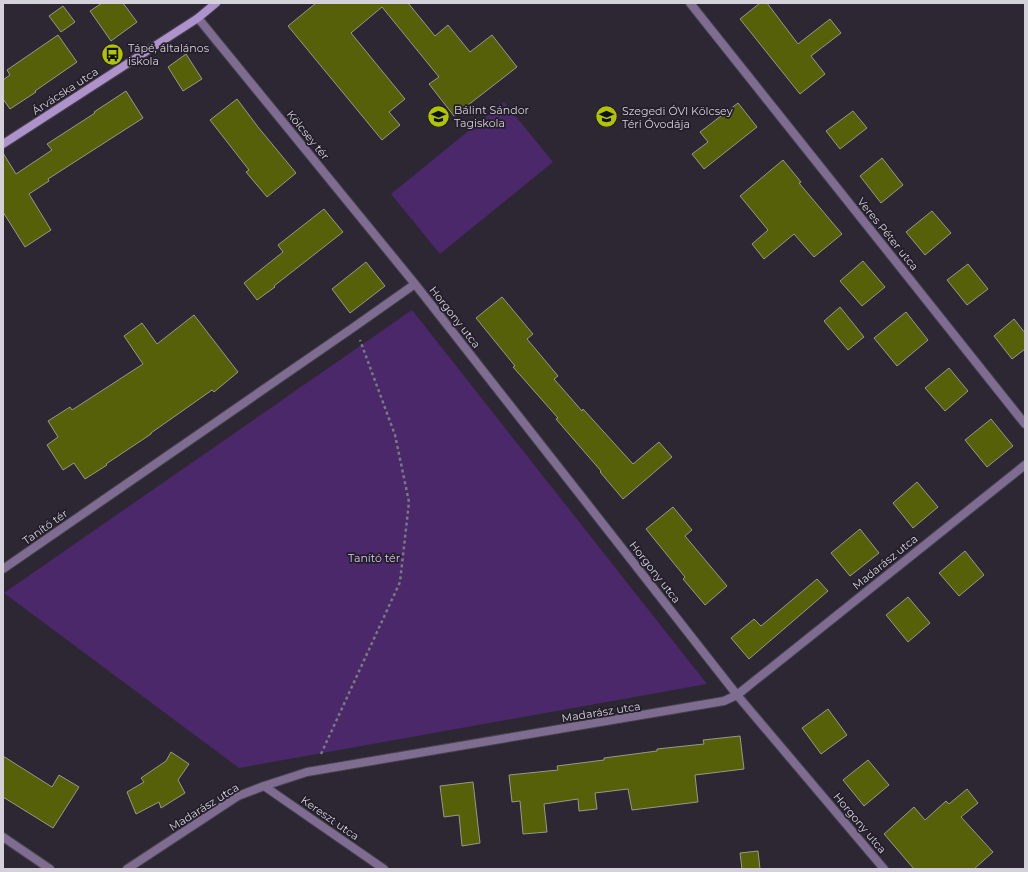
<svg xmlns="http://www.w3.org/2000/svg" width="1028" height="872" font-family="Montserrat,sans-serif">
  <rect width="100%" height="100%" fill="#2d2734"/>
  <!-- green -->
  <path fill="#4a2869" d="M 504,102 L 553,162 L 440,254 L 391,194 Z
    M 412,310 L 707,684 L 239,768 L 4,593 Z"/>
  <!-- building -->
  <path fill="#556009" stroke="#969a89" d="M 102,3 L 123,3 L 137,22 L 111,41 L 90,11 Z
    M 316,3 L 408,3 L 435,36 L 448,25 L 470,52 L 492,35 L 517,67 L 454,116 L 429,84 L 439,77 L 382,7 L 351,33 L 405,99 L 389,112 L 400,125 L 382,140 L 288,26 Z
    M 760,3 L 767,3 L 798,44 L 830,19 L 841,33 L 811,56 L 825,74 L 800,94 L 740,19 Z
    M 63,6 L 75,22 L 61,32 L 49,16 Z
    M 58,35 L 77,62 L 35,91 L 36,92 L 10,109 L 3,99 L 3,80 L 10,75 L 7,70 Z
    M 186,54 L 202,79 L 183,91 L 168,67 Z
    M 126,91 L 143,118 L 48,179 L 49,181 L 29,194 L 51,230 L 25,247 L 3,212 L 3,153 L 16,174 L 52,150 L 47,144 L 95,113 L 94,112 Z
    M 237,99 L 258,127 L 296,173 L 267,197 L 246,172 L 249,170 L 210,120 Z
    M 738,103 L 757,127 L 704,169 L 692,154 L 708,142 L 700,132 Z
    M 853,111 L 867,128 L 840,149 L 826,131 Z
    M 882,158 L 903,185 L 881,203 L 860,176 Z
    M 783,160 L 801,182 L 799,183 L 842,234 L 814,257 L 794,234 L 764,259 L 752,244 L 768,230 L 740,196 Z
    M 324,209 L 343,232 L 274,286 L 275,287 L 257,300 L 244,283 L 283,252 L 278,245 Z
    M 932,211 L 951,233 L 925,255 L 906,232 Z
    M 863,261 L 885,287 L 862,306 L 840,281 Z
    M 366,262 L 385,286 L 350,313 L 332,289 Z
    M 968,264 L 988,289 L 967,305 L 947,280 Z
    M 502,297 L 533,334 L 527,339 L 558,376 L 554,379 L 582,411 L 583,409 L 633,464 L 659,442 L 672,457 L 623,499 L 600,472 L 601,471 L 556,419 L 558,418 L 513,367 L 515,366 L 476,318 Z
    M 840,307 L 864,337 L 848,350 L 824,321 Z
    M 906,312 L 928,340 L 897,366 L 874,338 Z
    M 194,315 L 238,372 L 214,392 L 212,390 L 151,433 L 151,434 L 106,464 L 107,465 L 85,479 L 74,463 L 63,470 L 47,445 L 58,437 L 48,421 L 70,407 L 72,410 L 143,364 L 124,336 L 142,323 L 157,344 Z
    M 1014,319 L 1025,333 L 1025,349 L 1012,359 L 994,336 Z
    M 949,368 L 968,391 L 945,411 L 925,388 Z
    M 991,419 L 1013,446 L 987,467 L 965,440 Z
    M 917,482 L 938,507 L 913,528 L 893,503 Z
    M 673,507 L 692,530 L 685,536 L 727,586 L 705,605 L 683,579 L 685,577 L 646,529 Z
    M 860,529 L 879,553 L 850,576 L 831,553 Z
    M 965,551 L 984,575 L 959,596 L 939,573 Z
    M 817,579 L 828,591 L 749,659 L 731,638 L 754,619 L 761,626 Z
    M 908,597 L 930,623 L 908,642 L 886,615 Z
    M 828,709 L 847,735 L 821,754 L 802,728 Z
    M 740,736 L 744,769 L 695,775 L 698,802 L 632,810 L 628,789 L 595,793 L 597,809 L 579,811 L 578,799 L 544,804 L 547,832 L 523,834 L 520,801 L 512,802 L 509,775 L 558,770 L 557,766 L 604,760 L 604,758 L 657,751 L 657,749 L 704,744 L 703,740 Z
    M 171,752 L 189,764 L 178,780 L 185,793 L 161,808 L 159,802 L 136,814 L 127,792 L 144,782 L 141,778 L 166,761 Z
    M 3,756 L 52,787 L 59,775 L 79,787 L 53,828 L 3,797 Z
    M 868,760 L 889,785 L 864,806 L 843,780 Z
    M 473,782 L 480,843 L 462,846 L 459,815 L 444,817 L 440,786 Z
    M 967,789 L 978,803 L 961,817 L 993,852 L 974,869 L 914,869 L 884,834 L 914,807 L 925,820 L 946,801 L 949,804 Z
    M 758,851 L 760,869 L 742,869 L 740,853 Z"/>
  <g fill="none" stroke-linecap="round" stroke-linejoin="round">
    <defs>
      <path id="street" d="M 690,3 L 1025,424
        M 198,18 L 415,284 L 737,695 L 884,869
        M 3,569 L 354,327 L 415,284
        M 264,786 L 384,869
        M 3,837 L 50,869
        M 127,869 L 238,796 L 264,786 L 307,772 L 724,701 L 737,695 L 1025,465"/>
      <path id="secondary" d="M 3,144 L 198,18 L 216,3"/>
    </defs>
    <!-- street casing -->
    <use href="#street" stroke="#48424f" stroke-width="10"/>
    <!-- secondary casing -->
    <use href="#secondary" stroke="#48424f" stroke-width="10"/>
    <!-- path -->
    <path stroke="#7c7782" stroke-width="2.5" stroke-dasharray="3 3" stroke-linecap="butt" d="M 321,754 L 400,582 L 409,502 L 395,435 L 360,340"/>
    <!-- street -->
    <use href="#street" stroke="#7e6d91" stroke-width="8"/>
    <!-- secondary -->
    <use href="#secondary" stroke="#ad92cb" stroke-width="8"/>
  </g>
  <!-- icons -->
  <defs>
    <symbol id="bus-disc" viewBox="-11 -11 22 22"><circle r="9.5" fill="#b0c501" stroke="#231e2a"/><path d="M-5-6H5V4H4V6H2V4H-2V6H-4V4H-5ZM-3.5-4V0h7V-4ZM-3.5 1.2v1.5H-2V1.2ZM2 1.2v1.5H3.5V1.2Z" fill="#111"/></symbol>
    <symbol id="school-disc" viewBox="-11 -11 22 22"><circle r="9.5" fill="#b0c501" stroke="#231e2a"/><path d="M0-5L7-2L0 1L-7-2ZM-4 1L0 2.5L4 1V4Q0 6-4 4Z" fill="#111"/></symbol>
  </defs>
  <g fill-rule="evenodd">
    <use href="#bus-disc" x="100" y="42" width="25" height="25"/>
    <use href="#school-disc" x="426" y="104" width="25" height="25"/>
    <use href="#school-disc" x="594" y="104" width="25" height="25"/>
  </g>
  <g text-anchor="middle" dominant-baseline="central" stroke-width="3.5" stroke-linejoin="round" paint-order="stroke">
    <!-- poi labels -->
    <g font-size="11" fill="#d5d1da" stroke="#231e2a" text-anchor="start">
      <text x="128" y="48">Tápé, általános<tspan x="128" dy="13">iskola</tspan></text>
      <text x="454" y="110">Bálint Sándor<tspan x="454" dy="13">Tagiskola</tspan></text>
      <text x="622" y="111">Szegedi ÓVI Kölcsey<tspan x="622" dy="13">Téri Óvodája</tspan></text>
    </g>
    <!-- street labels -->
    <g font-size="11" fill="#d5d1da" stroke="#231e2a">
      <text transform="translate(65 91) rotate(-33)">Árvácska utca</text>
      <text transform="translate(308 135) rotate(51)">Kölcsey tér</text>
      <text transform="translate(888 234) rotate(51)">Veres Péter utca</text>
      <text transform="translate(455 317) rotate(52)">Horgony utca</text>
      <text transform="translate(45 527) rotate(-35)">Tanító tér</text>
      <text transform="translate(885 562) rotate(-39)">Madarász utca</text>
      <text transform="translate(655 572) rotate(52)">Horgony utca</text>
      <text transform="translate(601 712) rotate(-9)">Madarász utca</text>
      <text transform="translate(204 807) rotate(-32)">Madarász utca</text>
      <text transform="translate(330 818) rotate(35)">Kereszt utca</text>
      <text transform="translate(860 823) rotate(50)">Horgony utca</text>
    </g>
    <!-- park labels -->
    <g font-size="11" fill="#dac6f2" stroke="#231e2a">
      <text x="374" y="558">Tanító tér</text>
    </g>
  </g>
  <!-- border -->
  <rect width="1028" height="872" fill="none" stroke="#d5d1da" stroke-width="8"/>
</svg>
